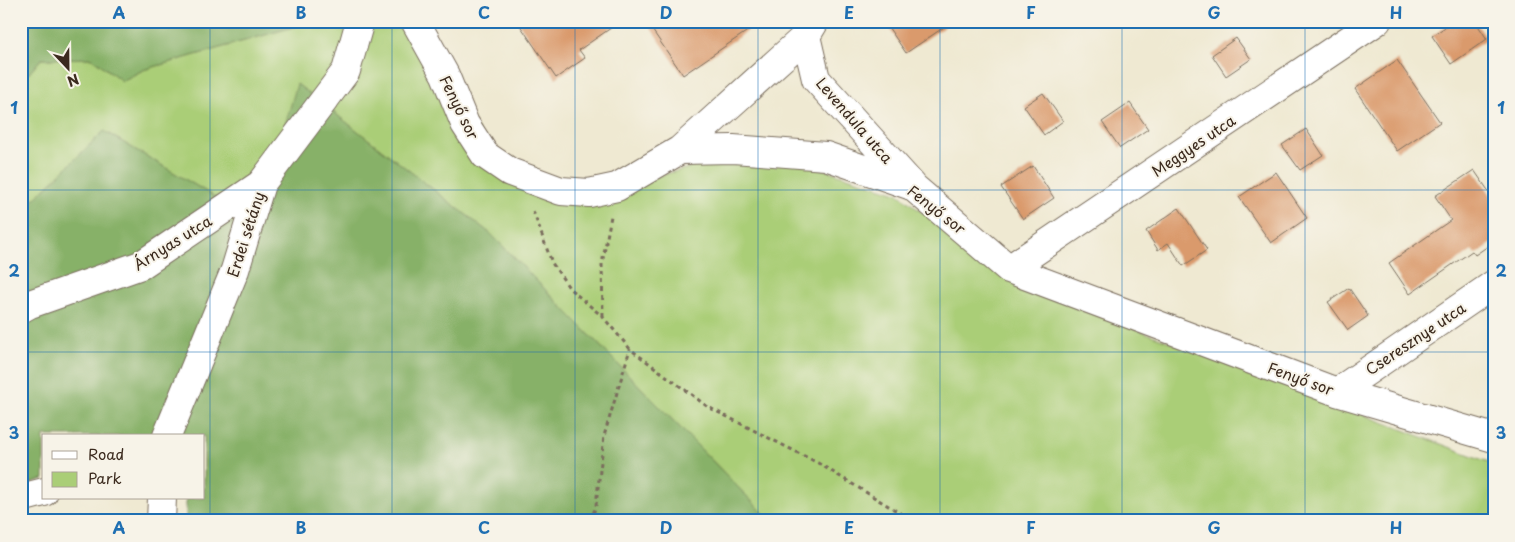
<svg xmlns="http://www.w3.org/2000/svg" width="1515" height="542" font-family="'Playpen Sans',sans-serif">
  <rect width="100%" height="100%" fill="#f7f3e8"/>
  <filter id="ink" filterUnits="userSpaceOnUse"><feTurbulence type="fractalNoise" baseFrequency=".02" numOctaves="2"/><feDisplacementMap in="SourceGraphic" scale="10" xChannelSelector="R" yChannelSelector="G"/><feConvolveMatrix kernelMatrix="1 2 1 2 8 2 1 2 1" color-interpolation-filters="sRGB"/></filter>
  <filter id="wash" filterUnits="userSpaceOnUse"><feTurbulence type="fractalNoise" baseFrequency=".0096" numOctaves="4" result="noise"/><feDisplacementMap in="SourceGraphic" scale="20" xChannelSelector="R" yChannelSelector="G"/><feGaussianBlur stdDeviation="1.12" result="paint"/><feColorMatrix in="noise" values="0 0 0 0 0 0 0 0 0 0 0 0 0 0 0 0 0 1.4 0 .05"/><feComposite in="paint" operator="in"/></filter>
  <g filter="url(#wash)">
    <rect width="100%" height="100%" fill="#efe9d2"/>
    <!-- green -->
    <path fill="#aace77" stroke="#727c4a" d="M 314,21 L 418,21 L 489,150 L 552,187 L 617,187 L 741,154 L 810,165 L 897,193 L 955,238 L 1035,291 L 1494,464 L 1494,521 L 771,521 L 491,234 L 298,85 L 257,222 L 104,131 L 21,212 L 21,83 L 41,59 L 92,58 L 122,81 L 143,70 Z"/>
    <!-- forest -->
    <path fill="#87b168" stroke="#616e43" d="M 21,21 L 314,21 L 143,70 L 122,81 L 92,58 L 41,59 L 21,83 Z
      M 297,84 L 491,234 L 771,521 L 186,521 L 186,498 L 204,498 L 204,436 L 44,436 L 44,479 L 21,486 L 21,212 L 104,131 L 257,222 Z"/>
    <g id="blocks">
      <!-- building -->
      <path fill="#da9a6c" d="M 517,21 L 621,21 L 579,50 L 585,58 L 556,78 Z
        M 646,21 L 762,21 L 683,75 Z
        M 884,21 L 953,21 L 906,53 Z
        M 1454,21 L 1475,21 L 1487,39 L 1451,64 L 1432,36 Z
        M 1236,38 L 1251,59 L 1226,76 L 1212,55 Z
        M 1397,60 L 1440,122 L 1397,151 L 1355,89 Z
        M 1043,93 L 1063,121 L 1044,135 L 1024,106 Z
        M 1130,103 L 1148,129 L 1120,148 L 1102,122 Z
        M 1306,129 L 1323,155 L 1300,170 L 1282,145 Z
        M 1033,166 L 1054,198 L 1023,219 L 1001,187 Z
        M 1474,170 L 1494,199 L 1494,242 L 1475,255 L 1472,251 L 1410,294 L 1389,263 L 1451,220 L 1435,196 Z
        M 1276,172 L 1307,218 L 1271,243 L 1239,197 Z
        M 1179,208 L 1207,250 L 1183,266 L 1168,243 L 1158,250 L 1146,231 Z
        M 1349,288 L 1368,316 L 1348,330 L 1328,302 Z"/>
    </g>
  </g>
  <g filter="url(#ink)">
    <use href="#blocks" fill-opacity="0" stroke="#7a6d5d" stroke-width="1"/>
    <g fill="none" stroke-linecap="round" stroke-linejoin="round">
      <defs>
        <path id="minor" d="M 415,21 L 445,75 L 465,124 L 485,155 L 510,172 L 561,191 L 589,193 L 617,187 L 680,150 L 733,149 L 826,156 L 912,186 L 1009,269 L 1337,392 L 1494,438
          M 815,21 L 806,36 L 816,79 L 912,185
          M 680,150 L 806,36
          M 1009,269 L 1377,21
          M 21,309 L 30,304 L 141,265 L 261,184
          M 1337,392 L 1494,284
          M 167,436 L 235,270 L 261,184 L 346,71 L 360,21
          M 21,498 L 44,492
          M 161,521 L 162,498"/>
      </defs>
      <!-- minor casing -->
      <use href="#minor" stroke="#7a6d5d" stroke-width="30"/>
      <!-- path -->
      <path stroke="#7a6d5d" stroke-width="3" stroke-dasharray="4 4" stroke-linecap="butt" d="M 533,211 L 552,263 L 570,289 L 603,317 L 630,349 L 708,407 L 818,463 L 913,521
        M 603,316 L 602,264 L 611,216
        M 591,521 L 596,505 L 604,436 L 630,349"/>
      <!-- minor -->
      <use href="#minor" stroke="#fff" stroke-width="28"/>
    </g>
  </g>
  <!-- grid -->
  <path fill="none" stroke="#1f6fb2" stroke-width="1" stroke-opacity="0.55" d="M 210,21 L 210,521M 392,21 L 392,521M 575,21 L 575,521M 758,21 L 758,521M 940,21 L 940,521M 1122,21 L 1122,521M 1305,21 L 1305,521M 21,190 L 1494,190M 21,352 L 1494,352"/>
  <g text-anchor="middle" dominant-baseline="central" stroke-width="4" stroke-linejoin="round" paint-order="stroke">
    <!-- street labels -->
    <g font-size="15" fill="#3b2a1e" stroke="#f7f3e8">
      <text transform="translate(460 107) rotate(64)">Fenyő sor</text>
      <text transform="translate(855 120) rotate(49)">Levendula utca</text>
      <text transform="translate(1193 145) rotate(-34)">Meggyes utca</text>
      <text transform="translate(937 209) rotate(38)">Fenyő sor</text>
      <text transform="translate(245 234) rotate(-72)">Erdei sétány</text>
      <text transform="translate(172 242) rotate(-32)">Árnyas utca</text>
      <text transform="translate(1415 338) rotate(-34)">Cseresznye utca</text>
      <text transform="translate(1301 378) rotate(20)">Fenyő sor</text>
    </g>
  </g>
  <!-- margin -->
  <rect width="1515" height="542" fill="none" stroke="#f7f3e8" stroke-width="55"/>
  <!-- legend -->
  <rect x="42" y="434" width="162" height="65" fill="#f7f3e8" stroke="#aca397"/>
  <rect x="52" y="451" width="25" height="8" fill="#ffffff" stroke="#aca397"/>
  <text x="88" y="460" font-size="15" fill="#3b2a1e">Road</text>
  <rect x="52" y="472" width="25" height="15" fill="#aace77" stroke="#aca397"/>
  <text x="88" y="484" font-size="15" fill="#3b2a1e">Park</text>
  <!-- north arrow -->
  <g transform="translate(68 68) rotate(158)" stroke="#f7f3e8" stroke-width="4" paint-order="stroke">
  <path d="M0-4L9 19L0 12L-9 19Z" fill="#3b2a1e"/>
  <text y="-8" font-size="14" font-weight="bold" text-anchor="middle" fill="#3b2a1e">N</text>
  </g>
  <rect x="28" y="28" width="1460" height="486" fill="none" stroke="#1f6fb2" stroke-width="2"/>
  <g font-size="16" text-anchor="middle" font-weight="bold" fill="#1f6fb2">
    <text x="119" y="19">A</text>
    <text x="301" y="19">B</text>
    <text x="484" y="19">C</text>
    <text x="666" y="19">D</text>
    <text x="849" y="19">E</text>
    <text x="1031" y="19">F</text>
    <text x="1214" y="19">G</text>
    <text x="1396" y="19">H</text>
    <text x="14" y="114">1</text>
    <text x="1501" y="114">1</text>
    <text x="14" y="277">2</text>
    <text x="1501" y="277">2</text>
    <text x="14" y="439">3</text>
    <text x="1501" y="439">3</text>
    <text x="119" y="534">A</text>
    <text x="301" y="534">B</text>
    <text x="484" y="534">C</text>
    <text x="666" y="534">D</text>
    <text x="849" y="534">E</text>
    <text x="1031" y="534">F</text>
    <text x="1214" y="534">G</text>
    <text x="1396" y="534">H</text>
  </g>
</svg>
